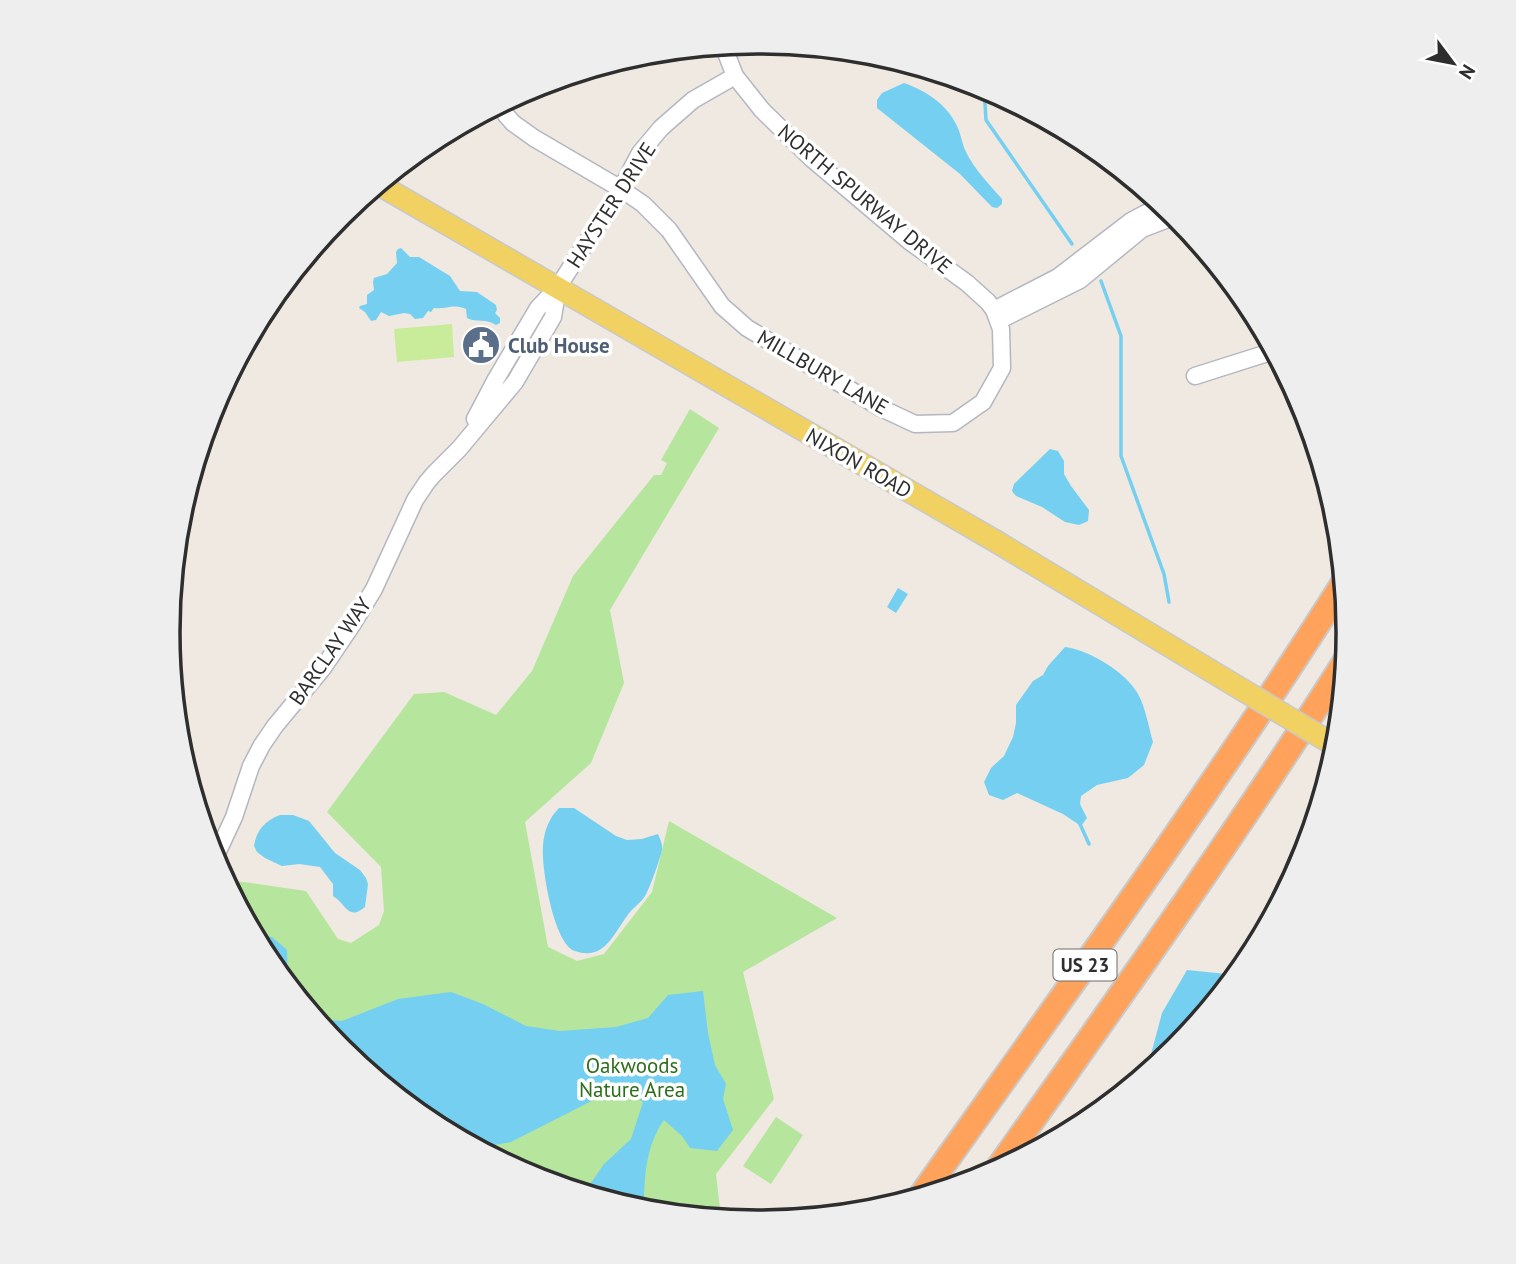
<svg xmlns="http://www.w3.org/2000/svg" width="1516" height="1264" font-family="'PT Sans',sans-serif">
  <rect width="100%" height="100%" fill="#efe9e1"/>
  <!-- green -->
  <path fill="#b6e59e" d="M 690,409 L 719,428 L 610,610 L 624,683 L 591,763 L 525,822 L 548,947 L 577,961 L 604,954 L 652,892 L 669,821 L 837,918 L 743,972 L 774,1099 L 716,1174 L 721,1218 L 643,1211 L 532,1177 L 430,1122 L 341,1049 L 267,959 L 226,883 L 229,880 L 306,891 L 338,939 L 351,943 L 379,925 L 384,911 L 381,867 L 327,812 L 414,694 L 444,692 L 496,715 L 532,671 L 573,576 L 654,475 L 661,475 L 667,463 L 661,460 Z
    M 776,1117 L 803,1135 L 771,1184 L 743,1166 Z"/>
  <!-- pitch -->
  <path fill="#c9ec9a" d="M 452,324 L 454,357 L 397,362 L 394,329 Z"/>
  <!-- water -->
  <path fill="#75cff0" d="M 904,83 C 926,91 947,104 957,126 C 961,134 962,144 966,152 C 974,169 990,185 1002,199 L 1002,204 L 997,208 L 992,207 L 960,174 L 877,108 L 877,100 L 882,93 Z
    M 401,248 L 410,257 L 419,257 L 450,276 L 460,291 L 477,292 L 496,305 L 497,310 L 495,313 L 500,318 L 500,323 L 496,325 C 486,318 477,323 467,318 L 466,309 C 451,303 447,310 434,308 L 431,312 L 428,311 L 423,318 L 415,319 L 410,314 L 404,313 L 389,316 L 381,312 L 376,320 L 371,321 L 365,312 L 359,308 L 360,306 L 367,304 L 367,295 L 374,290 L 373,282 L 374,278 L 387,274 L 397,263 L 396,252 L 398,249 Z
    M 1050,449 L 1058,451 L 1064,461 L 1064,474 L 1071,486 L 1089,510 L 1088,521 L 1079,525 L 1065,522 L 1042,507 L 1016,496 L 1012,491 L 1014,484 Z
    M 898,588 L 908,594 L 896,613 L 887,607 Z
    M 1065,647 C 1089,650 1126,672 1138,694 C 1145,706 1149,728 1153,742 L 1144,765 L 1128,778 L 1097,785 L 1081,796 L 1080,804 L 1087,818 L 1081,826 L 1063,814 L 1017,793 L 1003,800 L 989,795 L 984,782 L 991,768 L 1004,756 L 1013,737 L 1016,723 L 1016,705 L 1033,681 L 1043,675 L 1048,666 Z
    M 559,808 L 574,808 L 616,836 L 627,840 L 642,839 L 658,834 C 660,839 663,845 662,850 C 660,859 650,888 645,896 C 641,903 632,908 627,916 C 613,935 604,961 575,951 C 554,945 541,867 543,846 C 544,831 549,818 559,808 Z
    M 280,815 L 293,815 L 309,821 L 335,853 L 360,870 L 366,878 L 368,884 L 365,907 C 348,921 347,905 333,896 L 333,884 L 320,867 L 299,864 L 282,866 L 265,858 L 257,852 L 254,846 C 257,829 265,821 280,815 Z
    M 254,935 L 272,937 L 287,950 L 288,985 L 267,959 Z
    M 1187,970 L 1236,975 L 1175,1049 L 1146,1073 L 1162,1013 Z
    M 703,991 L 708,1033 L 715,1065 L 726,1084 L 723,1099 L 733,1130 L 717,1151 L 690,1148 L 682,1136 L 664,1120 C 645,1147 644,1179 644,1211 L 584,1193 L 604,1164 L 631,1139 L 643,1102 L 619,1087 L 511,1142 L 477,1148 L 430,1122 L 341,1049 L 316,1019 L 342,1021 L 398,999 L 451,992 L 483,1004 L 526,1026 L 560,1031 L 616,1027 L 648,1018 L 668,995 Z"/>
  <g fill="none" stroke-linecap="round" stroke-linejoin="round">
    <!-- stream -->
    <path stroke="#75cff0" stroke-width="3.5" d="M 984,87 L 986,120 L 1072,244
      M 1101,281 L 1121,336 L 1121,456 L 1164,574 L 1169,602
      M 1080,824 L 1089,844"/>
    <defs>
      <path id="minor" d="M 499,104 L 506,115 L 513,123 L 534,138 L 621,189 L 643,204 L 669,230 L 722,306 L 747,328 L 881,408 L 915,424 L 953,423 L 983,402 L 1002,368 L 1001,329 L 994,310 L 988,302 L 967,283 L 909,241 L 812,159 L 762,110 L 735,76 L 723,45
        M 994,310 L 1058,277 L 1131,221 L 1144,214 L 1164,205
        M 998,321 L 1080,280 L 1142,229 L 1176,216
        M 1195,376 L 1274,351
        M 475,419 L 496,379 L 538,308 L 558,287 L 621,189 L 640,153 L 661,128 L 693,100 L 735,76
        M 214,860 L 234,817 L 251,766 L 262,745 L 275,726 L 323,668 L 352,625 L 374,589 L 415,500 L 427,482 L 434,474 L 459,449 L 515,382 L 553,317 L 558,287"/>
      <path id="major" d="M 378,184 L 997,542 L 1236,686"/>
      <path id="highway" d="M 997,1170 C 1116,1002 1235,836 1345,662
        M 921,1196 C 1064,994 1211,793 1343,584"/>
    </defs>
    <!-- minor casing -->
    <use href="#minor" stroke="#b4b7c1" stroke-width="19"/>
    <!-- major casing -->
    <use href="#major" stroke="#c9c9c9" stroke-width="24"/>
    <!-- highway casing -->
    <use href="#highway" stroke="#c9c9c9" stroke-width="28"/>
    <!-- minor -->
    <use href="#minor" stroke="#fff" stroke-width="16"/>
    <!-- major -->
    <use href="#major" stroke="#f2d163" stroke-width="21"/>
    <!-- highway -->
    <use href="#highway" stroke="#ffa35c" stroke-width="24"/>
    <defs>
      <path id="major-bridge" d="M 1236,686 L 1336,746"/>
    </defs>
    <!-- major-bridge casing -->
    <use href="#major-bridge" stroke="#c9c9c9" stroke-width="24" stroke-linecap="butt"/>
    <!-- major-bridge -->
    <use href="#major-bridge" stroke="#f2d163" stroke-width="21"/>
  </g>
  <!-- icons -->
  <defs>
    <symbol id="civic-disc" viewBox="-11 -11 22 22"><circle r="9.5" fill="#5c6f8a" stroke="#fff"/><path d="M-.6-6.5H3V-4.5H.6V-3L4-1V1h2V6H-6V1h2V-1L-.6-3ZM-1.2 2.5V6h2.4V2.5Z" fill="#fff"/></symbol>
  </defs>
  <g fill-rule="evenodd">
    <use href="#civic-disc" x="459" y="323" width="44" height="44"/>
  </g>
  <g text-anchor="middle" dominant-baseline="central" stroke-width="7" stroke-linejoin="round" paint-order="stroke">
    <!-- shield labels -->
    <rect fill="#fff" stroke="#6d6d6d" stroke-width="2" x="1053.5" y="949.5" width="63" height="31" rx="5"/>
    <g font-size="19" font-weight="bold" fill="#2e2e2e">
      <text x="1085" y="965">US 23</text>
    </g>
    <!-- street labels -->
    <g font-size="21" fill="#2e2e2e" stroke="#fff">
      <text transform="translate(865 199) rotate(40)">NORTH SPURWAY DRIVE</text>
      <text transform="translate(611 205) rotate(-57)">HAYSTER DRIVE</text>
      <text transform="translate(823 372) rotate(30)">MILLBURY LANE</text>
      <text transform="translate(859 463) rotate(30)">NIXON ROAD</text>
      <text transform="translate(330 651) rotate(-55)">BARCLAY WAY</text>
    </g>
    <!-- service labels -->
    <g font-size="21" font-weight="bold" fill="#4e5e75" stroke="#fff" text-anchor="start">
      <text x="508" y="345">Club House</text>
    </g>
    <!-- park labels -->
    <g font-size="21" fill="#2c6e1b" stroke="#fff">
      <text x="632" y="1065">Oakwoods<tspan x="632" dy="24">Nature Area</tspan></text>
    </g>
  </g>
  <!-- crop -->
  <path d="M0 0H1516V1264H0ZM180 632a578 578 0 1 1 1156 0a578 578 0 1 1-1156 0Z" fill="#eee" fill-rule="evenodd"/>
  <path fill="none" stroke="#2e2e2e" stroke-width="3.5" d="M180 632a578 578 0 1 1 1156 0a578 578 0 1 1-1156 0Z"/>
  <!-- north arrow -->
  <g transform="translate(1453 63) rotate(122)" stroke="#ffffff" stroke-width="5" paint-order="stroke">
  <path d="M0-5L12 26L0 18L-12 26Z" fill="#2e2e2e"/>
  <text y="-10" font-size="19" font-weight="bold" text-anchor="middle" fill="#2e2e2e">N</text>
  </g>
</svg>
